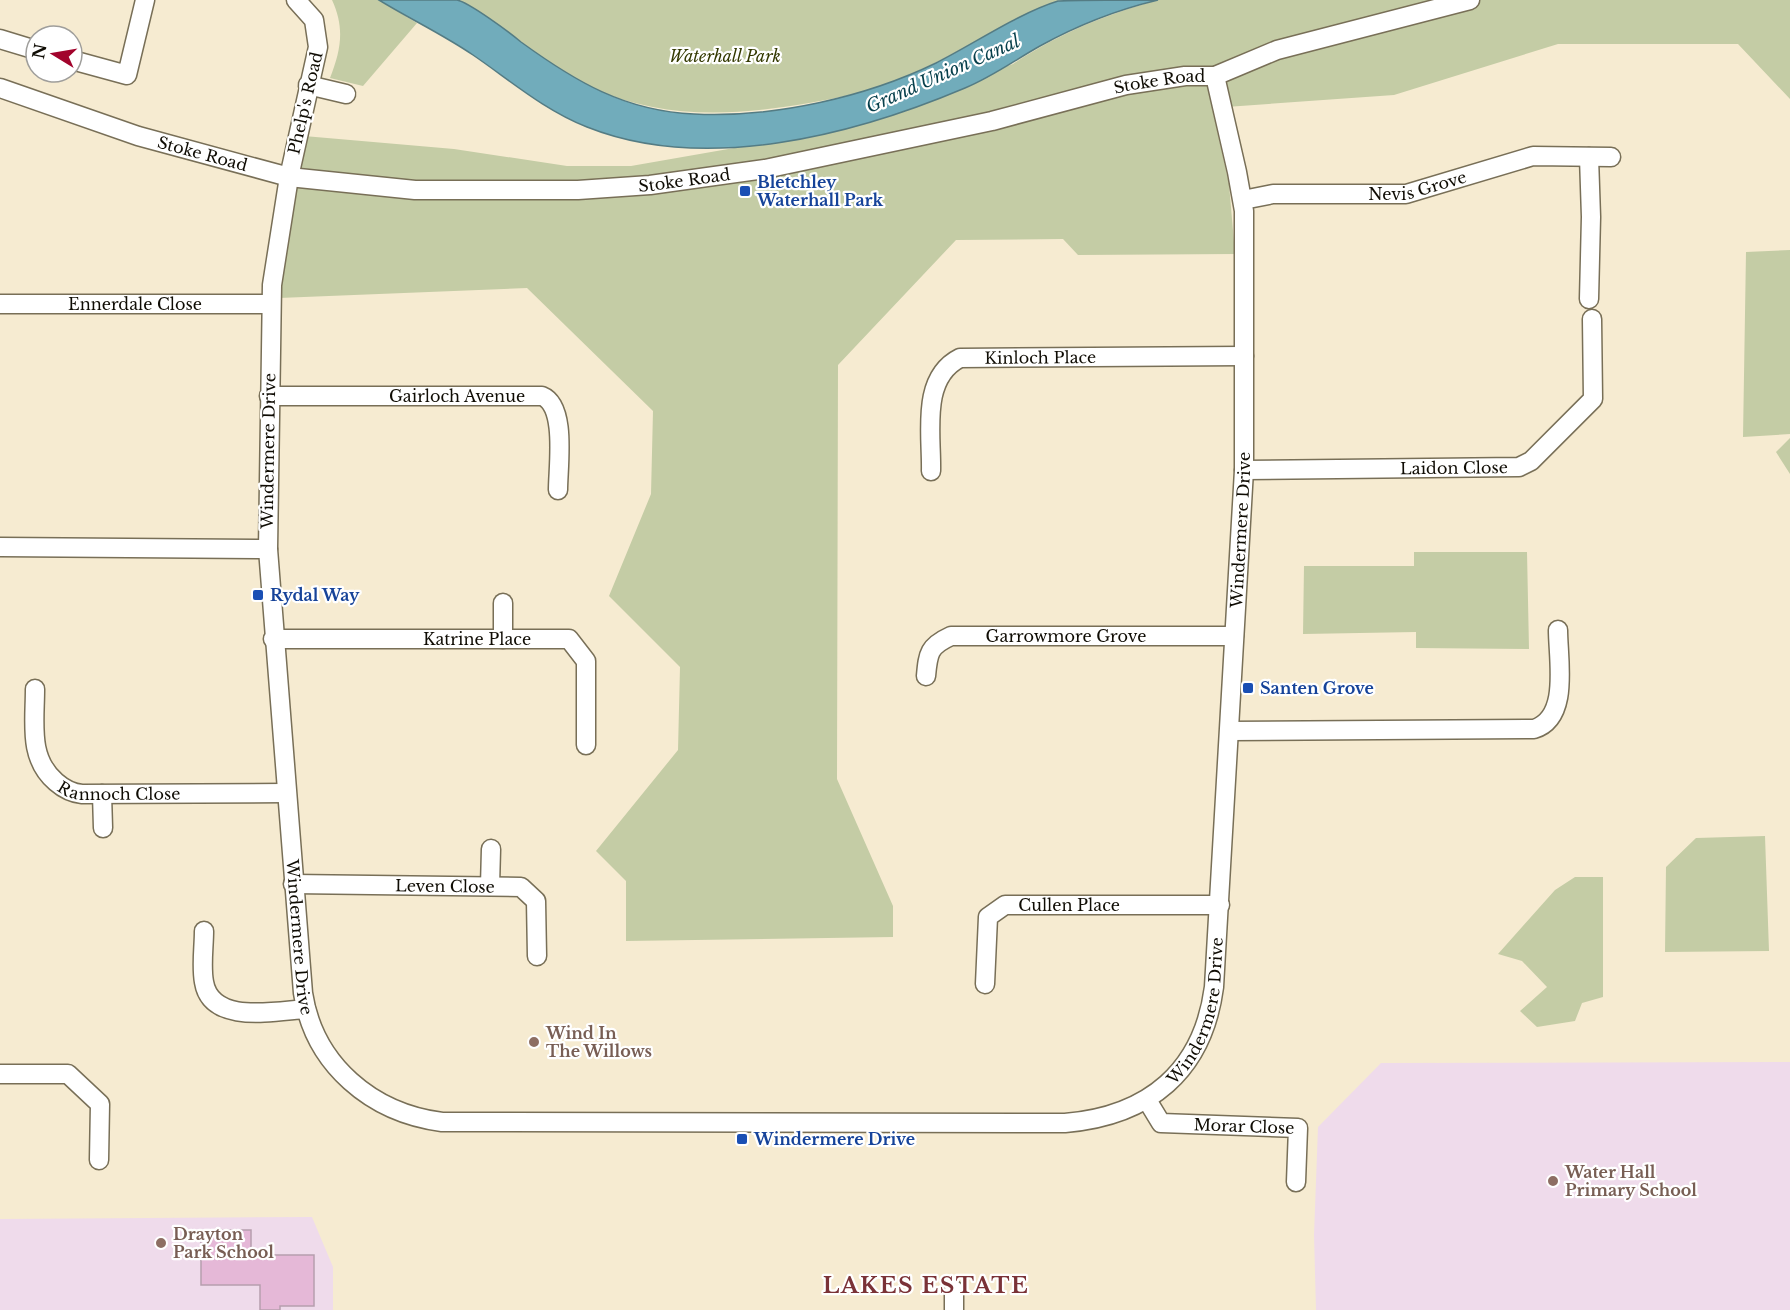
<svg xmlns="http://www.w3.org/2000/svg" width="1790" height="1310" font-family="'Libre Baskerville',serif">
  <rect width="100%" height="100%" fill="#f6ebd1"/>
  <!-- education -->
  <path fill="#efdbeb" d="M 1790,1062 L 1790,1310 L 1316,1310 L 1314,1235 L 1318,1127 L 1381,1063 Z
    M 312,1217 L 333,1267 L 333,1310 L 0,1310 L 0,1219 Z"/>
  <!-- green -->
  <path fill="#c4cca5" d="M 332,0 L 379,0 L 417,23 L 363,86 L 330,78 C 341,50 345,28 332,0 Z
    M 457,0 L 1060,0 C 1007,21 958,54 905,77 C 874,91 842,97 809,103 C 734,116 662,120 590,87 C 561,74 537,53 511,34 C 494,22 475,11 457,0 Z
    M 1158,0 L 1790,0 L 1790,99 L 1738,44 L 1558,44 L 1394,95 L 1212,108 L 1229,184 L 1235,254 L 1078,255 L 1063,239 L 956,240 L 838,365 L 837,779 L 893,906 L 893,937 L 626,941 L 626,881 L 596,851 L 678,750 L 680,667 L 609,596 L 651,494 L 653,411 L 527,288 L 279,298 L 304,136 L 454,149 L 567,166 L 631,166 L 734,148 L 808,138 L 1013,64 C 1060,33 1104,15 1158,0 Z
    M 1790,250 L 1790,434 L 1743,437 L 1746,252 Z
    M 1790,438 L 1790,474 L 1776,452 Z
    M 1414,552 L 1527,552 L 1529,649 L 1416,648 L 1416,632 L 1303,634 L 1304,566 L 1414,566 Z
    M 1765,836 L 1769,951 L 1665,952 L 1666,867 L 1696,838 Z
    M 1575,877 L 1603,877 L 1603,997 L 1582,1003 L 1575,1021 L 1537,1027 L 1520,1011 L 1547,987 L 1522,961 L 1498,954 L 1555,890 Z"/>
  <!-- water -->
  <path fill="#71acbb" stroke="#547c84" stroke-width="1.5" d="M 379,0 C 400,0 439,0 457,0 C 470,3 509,32 521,42 C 576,82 625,111 694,114 C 774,118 866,97 936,63 C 974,44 1019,13 1058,1 C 1076,0 1136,0 1158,0 C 1116,10 1078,25 1040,46 C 1015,60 992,77 965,88 C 854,135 705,174 587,127 C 544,110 511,81 473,55 C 444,35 410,19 379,0 Z"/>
  <!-- building -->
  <path fill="#e5b8d7" stroke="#b69eae" stroke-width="1.5" d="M 201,1230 L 251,1230 L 251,1255 L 314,1255 L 314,1306 L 280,1306 L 280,1310 L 260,1310 L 260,1285 L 201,1285 Z"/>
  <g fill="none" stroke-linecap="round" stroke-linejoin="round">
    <defs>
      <g id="minor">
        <path id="s1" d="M 296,0 L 314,20 L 318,47 L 289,177 L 272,285 L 268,549 L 303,993 C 314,1065 372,1113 442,1122 L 1065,1123 C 1149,1116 1203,1071 1214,987 L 1244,470 L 1244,211 L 1237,172 L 1215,76"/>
        <path d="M 0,39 L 36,50"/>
        <path d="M 72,60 L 127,75 L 145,0"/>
        <path d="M 308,85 L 346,94"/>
        <path id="s2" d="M 0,88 L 138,136 L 289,177 L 415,190 L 578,190 L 650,185 L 765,169 L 992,121 L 1126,85 L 1185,76 L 1215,76 L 1277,50 L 1470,0"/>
        <path d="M 1589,157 L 1591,217 L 1589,299"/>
        <path id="s3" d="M 1243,200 L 1273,194 L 1406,194 L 1533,156 L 1611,157"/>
        <path id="s4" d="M 0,304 L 270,304"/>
        <path id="s5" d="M 269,396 L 542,396 C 567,406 558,466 558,490"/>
        <path id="s6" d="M 1244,470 L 1519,467 L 1531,461 L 1593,399 L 1592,319"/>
        <path id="s7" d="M 931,471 C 932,435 920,378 960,358 L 1244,356"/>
        <path d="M 0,547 L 268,549"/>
        <path d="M 503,603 L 503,639"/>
        <path id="s8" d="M 273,639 L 569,639 L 586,661 L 586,745"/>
        <path id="s9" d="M 926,676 C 928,653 929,646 951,636 L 1234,636"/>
        <path id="s10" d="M 35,689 C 35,723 28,758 56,782 C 64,789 71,793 82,794 L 285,793"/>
        <path d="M 1230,731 L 1534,729 C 1570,718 1558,660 1558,630"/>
        <path d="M 102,794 L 103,828"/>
        <path id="s11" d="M 293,884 L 521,887 L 536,901 L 537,956"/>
        <path d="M 490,886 L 491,849"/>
        <path d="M 204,931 C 204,947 201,966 204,982 C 211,1025 275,1011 306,1009"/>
        <path id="s12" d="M 985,984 L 988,917 L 1005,905 L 1220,905"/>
        <path d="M 0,1074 L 68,1074 L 100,1104 L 99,1160"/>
        <path id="s13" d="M 1147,1100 L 1161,1123 L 1298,1128 L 1296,1182"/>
        <path d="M 954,1290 L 954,1310"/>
      </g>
    </defs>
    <!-- minor casing -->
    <use href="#minor" stroke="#786f57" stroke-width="21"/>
    <!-- minor -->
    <use href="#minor" stroke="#fff" stroke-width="18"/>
  </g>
  <!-- markers -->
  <g fill="#1a4fb4" stroke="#fff" stroke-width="2">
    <rect x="739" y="185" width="12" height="12" rx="3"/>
    <rect x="252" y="589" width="12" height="12" rx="3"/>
    <rect x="1242" y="682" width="12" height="12" rx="3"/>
    <rect x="736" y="1133" width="12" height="12" rx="3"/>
  </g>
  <g fill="#8d6e63" stroke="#fff" stroke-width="2">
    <circle cx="534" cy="1042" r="6"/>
    <circle cx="1553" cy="1181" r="6"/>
    <circle cx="161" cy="1243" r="6"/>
  </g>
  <g text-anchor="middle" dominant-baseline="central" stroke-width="4.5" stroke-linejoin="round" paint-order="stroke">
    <!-- park labels -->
    <g font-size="16" font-style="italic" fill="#333900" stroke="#fff">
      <text x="725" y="56">Waterhall Park</text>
    </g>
    <!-- street labels -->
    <g font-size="16" fill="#0f0c04" stroke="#fff">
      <text stroke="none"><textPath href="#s2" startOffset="1185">Stoke Road</textPath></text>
      <text transform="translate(305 103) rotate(-77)">Phelp's Road</text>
      <text stroke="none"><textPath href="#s2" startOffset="213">Stoke Road</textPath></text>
      <text stroke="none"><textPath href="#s2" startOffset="699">Stoke Road</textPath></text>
      <text stroke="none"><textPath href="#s3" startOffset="176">Nevis Grove</textPath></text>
      <text stroke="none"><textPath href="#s4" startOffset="135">Ennerdale Close</textPath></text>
      <text stroke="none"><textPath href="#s7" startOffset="204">Kinloch Place</textPath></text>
      <text stroke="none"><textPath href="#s5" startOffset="188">Gairloch Avenue</textPath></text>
      <text transform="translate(268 451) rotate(-89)">Windermere Drive</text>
      <text stroke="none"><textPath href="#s6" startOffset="210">Laidon Close</textPath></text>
      <text stroke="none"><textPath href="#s1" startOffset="2512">Windermere Drive</textPath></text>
      <text stroke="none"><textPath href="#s9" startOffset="166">Garrowmore Grove</textPath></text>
      <text stroke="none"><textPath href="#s8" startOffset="204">Katrine Place</textPath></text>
      <text stroke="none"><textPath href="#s10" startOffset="165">Rannoch Close</textPath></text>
      <text stroke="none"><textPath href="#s11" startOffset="152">Leven Close</textPath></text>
      <text stroke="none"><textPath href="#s12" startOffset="152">Cullen Place</textPath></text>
      <text stroke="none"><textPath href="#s1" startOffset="950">Windermere Drive</textPath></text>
      <text stroke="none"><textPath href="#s1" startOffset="2026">Windermere Drive</textPath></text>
      <text stroke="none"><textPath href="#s13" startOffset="110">Morar Close</textPath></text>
    </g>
    <!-- transit labels -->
    <g font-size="16" font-weight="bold" fill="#164399" stroke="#fff" text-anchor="start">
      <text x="757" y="182">Bletchley<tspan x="757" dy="18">Waterhall Park</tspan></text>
      <text x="270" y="595">Rydal Way</text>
      <text x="1260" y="688">Santen Grove</text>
      <text x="754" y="1139">Windermere Drive</text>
    </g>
    <!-- education labels -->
    <g font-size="16" font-weight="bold" fill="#785e54" stroke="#fff" text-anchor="start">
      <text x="546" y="1033">Wind In<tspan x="546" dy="18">The Willows</tspan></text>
      <text x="1565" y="1172">Water Hall<tspan x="1565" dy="18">Primary School</tspan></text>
      <text x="173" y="1234">Drayton<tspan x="173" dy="18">Park School</tspan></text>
    </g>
    <!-- water labels -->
    <g font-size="18" font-style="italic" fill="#063f4b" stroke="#fff">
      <text transform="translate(943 74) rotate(-24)">Grand Union Canal</text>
    </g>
    <!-- district labels -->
    <g font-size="22" font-weight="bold" letter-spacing="1.5" fill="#7a3237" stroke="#fff">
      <text x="926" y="1285">LAKES ESTATE</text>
    </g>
  </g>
  <!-- north arrow -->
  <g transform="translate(54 54) rotate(281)"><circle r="28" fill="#ffffff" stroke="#9f9e9b" stroke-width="1.5"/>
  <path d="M0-4.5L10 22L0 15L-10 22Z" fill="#a2032c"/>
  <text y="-9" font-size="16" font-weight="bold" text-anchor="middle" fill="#0f0c04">N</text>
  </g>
</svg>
